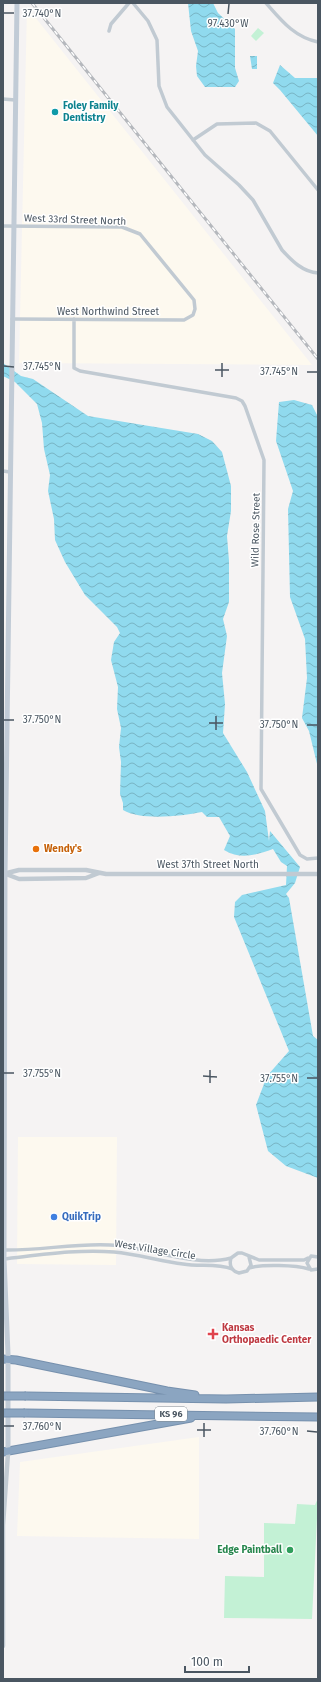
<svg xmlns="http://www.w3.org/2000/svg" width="321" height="1682" font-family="'Fira Sans',sans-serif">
  <defs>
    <pattern id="water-waves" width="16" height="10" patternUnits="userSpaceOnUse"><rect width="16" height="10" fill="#90daee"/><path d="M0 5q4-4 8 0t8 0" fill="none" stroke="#78b4c4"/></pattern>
  </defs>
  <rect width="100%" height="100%" fill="#f5f3f3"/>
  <!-- commercial -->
  <path fill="#fdf9ef" d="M 27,7 L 312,365 L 19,363 Z
    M 18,1137 L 117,1137 L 116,1265 L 17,1264 Z
    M 199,1437 L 199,1539 L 17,1536 L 20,1462 Z"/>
  <!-- pitch -->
  <path fill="#c3f1d5" d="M 258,28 L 264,33 L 256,41 L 251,36 Z
    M 318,1498 L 312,1619 L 224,1618 L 225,1576 L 264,1577 L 264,1523 L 295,1524 L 297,1504 L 315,1505 Z"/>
  <!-- water -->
  <path fill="url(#water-waves)" d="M 188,3 L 213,3 L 218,13 L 235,29 L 235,68 L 239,81 L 235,87 L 205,87 L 197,76 L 196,66 L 198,51 L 191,31 Z
    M 250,56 L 257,56 L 257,69 L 252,69 Z
    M 280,65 L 295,78 L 318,78 L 318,136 L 280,90 L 273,83 Z
    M 3,363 L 21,376 L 33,379 L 88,416 L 198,434 L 212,441 L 222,452 L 231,486 L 231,511 L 227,536 L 229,561 L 229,602 L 223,619 L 227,636 L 222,673 L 225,704 L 223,733 L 247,772 L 265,811 L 269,841 L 270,831 L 300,867 L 295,883 L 286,894 L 289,898 L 313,1036 L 318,1040 L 318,1178 L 286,1166 L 268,1151 L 256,1105 L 267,1076 L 289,1051 L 234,917 L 235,902 L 242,895 L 286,885 L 287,866 L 281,862 L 273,849 C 256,855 241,860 224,850 L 230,836 L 219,817 L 207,817 L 202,812 C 181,816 142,821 123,810 L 123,803 L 120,794 L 121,762 L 119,747 L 121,728 L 117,709 L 118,687 L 111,660 L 114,642 L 120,633 L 117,627 L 85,595 L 65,562 L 55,540 L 54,519 L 48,491 L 50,475 L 44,449 L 42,423 L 37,404 L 15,382 L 3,376 Z
    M 294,400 L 312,405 L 318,417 L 318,768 L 309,731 L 302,718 L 307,678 L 305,639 L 290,597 L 288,509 L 293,491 L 276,441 L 279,402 Z"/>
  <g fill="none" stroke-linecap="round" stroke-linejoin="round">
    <defs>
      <path id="motorway" d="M 3,1359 L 16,1360 L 167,1391 L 195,1395
        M 26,1396 L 226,1399 L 318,1397
        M 25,1413 L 318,1417
        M 3,1452 L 191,1418"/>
    </defs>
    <!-- motorway casing -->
    <use href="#motorway" stroke="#7690ad" stroke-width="9"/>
    <!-- minor -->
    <path stroke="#c1cad2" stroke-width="3.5" d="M 133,3 L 148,21 L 157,40 L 159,86 L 167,107 L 205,155 L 239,185 L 253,200 L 282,250 C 292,261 303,272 318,273
      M 266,3 C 281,20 294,37 318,42
      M 109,31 L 111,24 L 129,3
      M 3,99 L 15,100
      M 193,140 L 217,124 L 256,123 L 270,131 L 318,190
      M 3,226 L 122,227 L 140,234 L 194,300 L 195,309 L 193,315 L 184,320 L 12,319
      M 74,319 L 74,368 L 80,371 L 236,398 L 242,401 L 245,406 L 264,460 L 261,789 L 300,855 L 307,859 L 318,858
      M 3,471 L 10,472
      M 3,1250 C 39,1251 74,1243 110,1245 C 148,1247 194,1268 231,1258
      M 249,1257 L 251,1265 L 247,1271 L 239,1273 C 231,1271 229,1265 231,1258 L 238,1253 L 242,1253 L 259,1260 L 304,1260 L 308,1258
      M 318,1257 L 311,1256 L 307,1263 L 311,1270 L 318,1269
      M 3,1259 C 40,1255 77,1249 114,1252 C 137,1254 160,1261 183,1264 C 199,1267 217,1263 232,1269
      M 249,1268 C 262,1264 296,1265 309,1269"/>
    <!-- tertiary -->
    <path stroke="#c1cad2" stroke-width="4.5" d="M 3,874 L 19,870 L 86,870 L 106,874 L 318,874
      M 6,874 L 19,879 L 86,878 L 99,873
      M 3,1646 L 3,1525 L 8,1453"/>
    <!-- secondary -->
    <path stroke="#c1cbd6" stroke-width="5" d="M 8,1453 L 8,1354 L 4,1259 L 5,874 L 17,3"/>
    <!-- motorway -->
    <use href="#motorway" stroke="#8ba5c1" stroke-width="7"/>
    <defs>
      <path id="rail" d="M 32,3 L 318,359"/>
    </defs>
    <!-- rail casing -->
    <use href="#rail" stroke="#b5b8bd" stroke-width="3"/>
    <!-- rail -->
    <use href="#rail" stroke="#fff" stroke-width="1.5" stroke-dasharray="4.5" stroke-linecap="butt"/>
    <defs>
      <path id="motorway-bridge" d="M 3,1396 L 26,1396
        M 3,1413 L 25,1413"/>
    </defs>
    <!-- motorway-bridge casing -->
    <use href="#motorway-bridge" stroke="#7690ad" stroke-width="9" stroke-linecap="butt"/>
    <!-- motorway-bridge -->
    <use href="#motorway-bridge" stroke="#8ba5c1" stroke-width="7"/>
  </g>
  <!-- ticks -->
  <path fill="none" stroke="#4a5661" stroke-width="1.5" d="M 4,13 L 14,13M 228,14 L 229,4M 4,366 L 14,367M 215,370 L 229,370M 307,372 L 317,372M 222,377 L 222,363M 4,720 L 14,720M 209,723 L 223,723M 307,725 L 317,725M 216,730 L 216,716M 4,1073 L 14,1073M 203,1076 L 217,1077M 307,1078 L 317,1078M 210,1083 L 210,1070M 4,1426 L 14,1426M 197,1430 L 211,1430M 307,1431 L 317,1432M 204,1437 L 204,1423"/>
  <!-- markers -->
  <circle fill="#0f9aa8" stroke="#fff" stroke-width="1.5" cx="55" cy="112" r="4"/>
  <circle fill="#e8710a" stroke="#fff" stroke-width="1.5" cx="36" cy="849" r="4"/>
  <circle fill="#3f7fe0" stroke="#fff" stroke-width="1.5" cx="54" cy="1217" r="4"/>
  <path fill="#e0444e" stroke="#fff" stroke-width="1.5" d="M211 1328h4v4h4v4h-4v4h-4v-4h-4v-4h4z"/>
  <circle fill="#2e9e5b" stroke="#fff" stroke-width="1.5" cx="290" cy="1550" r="4"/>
  <g text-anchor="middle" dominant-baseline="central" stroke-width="3" stroke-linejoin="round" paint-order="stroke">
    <!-- shield labels -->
    <rect fill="#fff" stroke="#808990" stroke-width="1" x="155" y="1407" width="32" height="14" rx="3"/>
    <g font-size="9" font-weight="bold" fill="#4a5661">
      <text x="171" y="1414">KS 96</text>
    </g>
    <!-- culture labels -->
    <g font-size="10" font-weight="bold" fill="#0d838f" stroke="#fff" text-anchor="start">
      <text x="63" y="106">Foley Family<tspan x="63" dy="12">Dentistry</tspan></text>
    </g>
    <!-- street labels -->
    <g font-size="10" fill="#4a5661" stroke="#fff">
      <text transform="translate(75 220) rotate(2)">West 33rd Street North</text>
      <text x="108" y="312">West Northwind Street</text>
      <text transform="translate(256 530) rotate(-89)">Wild Rose Street</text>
      <text x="208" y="865">West 37th Street North</text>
      <text transform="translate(155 1250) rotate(9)">West Village Circle</text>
    </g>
    <!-- food labels -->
    <g font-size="10" font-weight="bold" fill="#c56008" stroke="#fff" text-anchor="start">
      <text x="44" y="849">Wendy's</text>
    </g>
    <!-- shop labels -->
    <g font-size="10" font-weight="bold" fill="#366cbe" stroke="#fff" text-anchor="start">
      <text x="62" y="1217">QuikTrip</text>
    </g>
    <!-- health labels -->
    <g font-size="10" font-weight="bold" fill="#be3a42" stroke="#fff" text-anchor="start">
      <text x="222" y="1328">Kansas<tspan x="222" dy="12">Orthopaedic Center</tspan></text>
    </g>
    <!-- leisure labels -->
    <g font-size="10" font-weight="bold" fill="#27864d" stroke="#fff" text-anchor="end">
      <text x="282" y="1550">Edge Paintball</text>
    </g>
  </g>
  <g font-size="10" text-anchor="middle" fill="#4a5661" stroke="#fff" stroke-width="3" stroke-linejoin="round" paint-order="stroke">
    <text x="42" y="17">37.740°N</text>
    <text x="228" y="27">97.430°W</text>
    <text x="42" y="370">37.745°N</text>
    <text x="279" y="375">37.745°N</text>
    <text x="42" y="723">37.750°N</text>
    <text x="279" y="728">37.750°N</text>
    <text x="42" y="1077">37.755°N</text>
    <text x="279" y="1082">37.755°N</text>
    <text x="42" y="1430">37.760°N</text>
    <text x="279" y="1435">37.760°N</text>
  </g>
  <!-- border -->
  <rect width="321" height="1682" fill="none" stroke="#4a5661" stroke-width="8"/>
  <!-- scale -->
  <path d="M185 1666v6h64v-6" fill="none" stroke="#4a5661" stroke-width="2"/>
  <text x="191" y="1666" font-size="12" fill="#4a5661" stroke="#ffffff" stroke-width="3" paint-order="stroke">100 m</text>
</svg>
